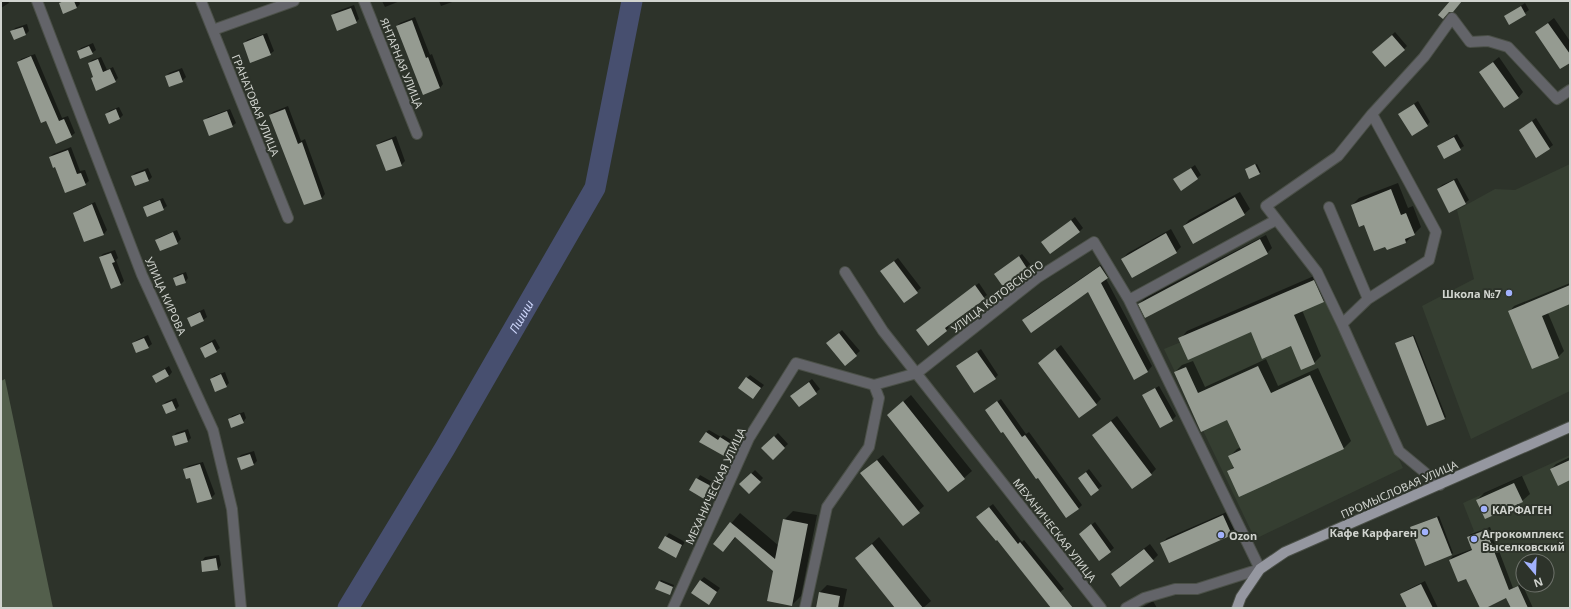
<svg xmlns="http://www.w3.org/2000/svg" width="1571" height="609" font-family="'Noto Sans',sans-serif">
  <rect width="100%" height="100%" fill="#2d332a"/>
  <!-- built -->
  <path fill="#353e31" fill-rule="evenodd" d="M 1570,164 L 1570,391 L 1471,439 L 1422,306 L 1474,279 L 1457,210 L 1495,189 L 1515,190 Z
    M 1320,285 L 1403,468 L 1255,539 L 1164,349 Z
    M 1570,455 L 1570,608 L 1511,608 L 1495,576 L 1488,579 L 1471,533 L 1474,531 L 1463,503 ZM 1523,561 L 1547,561 L 1547,585 L 1523,585 Z"/>
  <!-- green -->
  <path fill="#535f4c" d="M 5,379 L 53,608 L 1,608 L 1,381 Z"/>
  <!-- shadow -->
  <path fill="#0007" d="M 1,1 L 8,1 L 9,3 L 1,8 Z
    M 62,1 L 79,1 L 80,4 L 77,7 L 64,13 L 60,3 Z
    M 382,1 L 400,1 L 385,7 Z
    M 439,1 L 455,1 L 441,6 Z
    M 1525,3 L 1529,10 L 1509,24 L 1505,17 Z
    M 354,5 L 359,19 L 356,22 L 332,16 L 335,12 Z
    M 415,17 L 430,55 L 432,54 L 443,84 L 440,88 L 397,26 L 400,23 Z
    M 1554,18 L 1570,41 L 1570,62 L 1536,32 Z
    M 27,24 L 29,31 L 26,34 L 14,39 L 12,32 L 15,28 Z
    M 1395,32 L 1407,46 L 1404,49 L 1377,49 Z
    M 267,33 L 274,51 L 270,54 L 244,44 L 247,40 Z
    M 93,43 L 96,50 L 92,53 L 78,51 L 81,48 Z
    M 35,54 L 62,118 L 68,116 L 75,133 L 71,136 L 57,143 L 18,63 L 21,59 Z
    M 101,57 L 107,70 L 113,67 L 118,78 L 115,81 L 92,78 L 94,76 L 89,63 L 92,60 Z
    M 1499,57 L 1523,92 L 1518,98 L 1480,72 Z
    M 182,68 L 186,77 L 182,81 L 166,77 L 169,73 Z
    M 1418,101 L 1430,122 L 1427,125 L 1399,114 Z
    M 288,106 L 301,141 L 305,139 L 325,194 L 322,198 L 304,204 L 270,115 L 273,112 Z
    M 119,107 L 123,115 L 120,118 L 106,115 L 109,111 Z
    M 230,109 L 236,123 L 232,126 L 204,121 L 208,117 Z
    M 1536,118 L 1553,145 L 1549,148 L 1520,130 Z
    M 1457,134 L 1464,146 L 1445,158 L 1438,146 Z
    M 396,136 L 405,161 L 401,165 L 377,145 L 381,142 Z
    M 71,147 L 80,171 L 85,170 L 89,181 L 85,184 L 56,165 L 50,157 L 53,154 Z
    M 1257,164 L 1261,172 L 1259,173 L 1247,168 Z
    M 1195,165 L 1201,175 L 1181,189 L 1175,179 Z
    M 148,168 L 152,177 L 149,180 L 132,176 L 135,173 Z
    M 1457,178 L 1469,200 L 1465,203 L 1438,189 L 1442,185 Z
    M 1398,183 L 1408,208 L 1413,206 L 1421,227 L 1406,242 L 1352,205 L 1359,198 Z
    M 1240,192 L 1250,209 L 1244,214 L 1184,226 L 1189,220 Z
    M 163,198 L 167,206 L 163,209 L 145,207 L 148,204 Z
    M 95,202 L 107,230 L 104,234 L 85,241 L 74,213 L 78,210 Z
    M 1075,217 L 1083,228 L 1079,232 L 1046,239 Z
    M 1171,229 L 1181,247 L 1176,252 L 1122,259 L 1128,253 Z
    M 177,230 L 181,239 L 177,243 L 156,240 L 160,237 Z
    M 1266,235 L 1272,248 L 1267,253 L 1139,304 L 1145,298 Z
    M 115,250 L 118,258 L 116,260 L 124,281 L 121,284 L 112,288 L 100,257 L 103,254 Z
    M 1022,254 L 1031,265 L 1004,286 L 998,271 Z
    M 898,258 L 921,288 L 904,302 L 885,268 Z
    M 1105,262 L 1112,273 L 1106,279 L 1152,366 L 1148,371 L 1088,290 L 1023,320 L 1028,315 Z
    M 186,272 L 188,278 L 185,282 L 174,278 L 177,275 Z
    M 1321,273 L 1331,294 L 1324,301 L 1302,310 L 1321,356 L 1314,363 L 1292,345 L 1251,331 L 1180,339 L 1187,331 Z
    M 979,283 L 987,295 L 948,324 L 950,327 L 946,330 L 921,327 Z
    M 1570,283 L 1570,303 L 1548,313 L 1564,351 L 1558,357 L 1509,312 L 1514,306 Z
    M 204,309 L 207,317 L 203,320 L 188,318 L 192,315 Z
    M 842,330 L 860,351 L 845,364 L 831,340 Z
    M 148,335 L 152,344 L 148,347 L 133,343 L 137,340 Z
    M 1414,335 L 1446,417 L 1445,418 L 1396,343 Z
    M 215,339 L 220,348 L 216,351 L 201,348 L 204,345 Z
    M 1061,345 L 1101,399 L 1096,404 L 1039,363 Z
    M 981,349 L 998,375 L 995,378 L 957,366 Z
    M 1266,359 L 1278,386 L 1318,368 L 1351,441 L 1344,448 L 1240,495 L 1229,472 L 1234,466 L 1230,456 L 1237,449 L 1241,447 L 1228,419 L 1202,430 L 1175,372 L 1182,365 L 1193,361 L 1205,387 Z
    M 169,366 L 172,372 L 169,376 L 153,376 Z
    M 225,372 L 229,383 L 226,386 L 211,379 L 214,376 Z
    M 750,375 L 764,385 L 753,398 L 747,378 Z
    M 812,379 L 820,389 L 799,406 L 791,396 Z
    M 1159,386 L 1176,416 L 1172,420 L 1144,395 Z
    M 911,395 L 972,471 L 949,491 L 888,415 Z
    M 176,398 L 179,406 L 176,409 L 163,405 L 166,402 Z
    M 1001,399 L 1026,434 L 1029,432 L 1082,505 L 1078,509 L 990,407 Z
    M 244,412 L 246,418 L 243,422 L 229,420 L 232,416 Z
    M 1117,416 L 1156,469 L 1151,474 L 1093,435 Z
    M 188,429 L 191,438 L 188,441 L 173,437 L 176,433 Z
    M 709,430 L 721,437 L 723,435 L 733,441 L 726,452 L 706,432 Z
    M 778,433 L 788,444 L 773,458 L 763,448 Z
    M 254,451 L 257,461 L 254,464 L 241,469 L 238,459 L 241,455 Z
    M 883,455 L 924,506 L 903,525 L 867,468 Z
    M 1570,457 L 1570,479 L 1551,469 L 1556,464 Z
    M 203,462 L 215,494 L 211,498 L 184,470 L 188,466 Z
    M 1089,469 L 1102,486 L 1098,489 L 1079,478 Z
    M 755,470 L 763,478 L 749,493 L 741,484 Z
    M 700,475 L 714,483 L 704,497 L 691,490 Z
    M 1522,476 L 1530,494 L 1522,501 L 1477,500 L 1484,493 Z
    M 993,504 L 1022,542 L 1024,540 L 1064,589 L 1060,592 L 1046,600 L 981,513 Z
    M 793,511 L 817,515 L 801,596 L 792,605 L 774,570 L 736,537 L 723,551 L 714,544 L 740,513 L 779,546 L 784,520 Z
    M 1229,511 L 1237,529 L 1231,534 L 1162,543 L 1167,538 Z
    M 1439,516 L 1453,553 L 1452,554 L 1413,526 Z
    M 1095,522 L 1114,548 L 1099,560 L 1080,534 Z
    M 1490,527 L 1513,588 L 1522,584 L 1533,608 L 1512,608 L 1507,597 L 1481,608 L 1466,577 L 1450,560 L 1453,556 L 1472,549 L 1468,537 L 1471,534 Z
    M 669,533 L 685,542 L 676,556 L 666,537 Z
    M 879,537 L 931,601 L 923,608 L 897,608 L 856,558 Z
    M 1150,544 L 1158,555 L 1153,560 L 1117,569 Z
    M 219,555 L 221,565 L 218,569 L 202,561 L 205,557 Z
    M 704,577 L 720,588 L 709,603 L 700,581 Z
    M 661,580 L 674,585 L 671,592 L 660,581 Z
    M 1425,581 L 1438,608 L 1408,608 L 1402,594 L 1405,591 Z
    M 827,585 L 847,589 L 843,608 L 817,608 L 820,592 Z
    M 1153,601 L 1157,608 L 1141,608 Z"/>
  <g fill="none" stroke-linecap="round" stroke-linejoin="round">
    <!-- river -->
    <path stroke="#474f6f" stroke-width="21" id="s1" d="M 348,608 L 445,448 L 595,188 L 632,1"/>
  </g>
  <!-- building -->
  <path fill="#959b91" d="M 64,1 L 74,1 L 77,8 L 63,14 L 59,3 Z
    M 1450,1 L 1462,1 L 1453,12 L 1449,12 L 1443,19 L 1438,15 Z
    M 1521,6 L 1526,15 L 1509,25 L 1504,16 Z
    M 351,8 L 357,23 L 337,31 L 331,15 Z
    M 412,20 L 426,58 L 428,57 L 440,88 L 423,95 L 396,26 Z
    M 1548,23 L 1570,54 L 1570,63 L 1560,69 L 1535,32 Z
    M 23,27 L 26,35 L 14,40 L 10,31 Z
    M 263,35 L 271,55 L 250,63 L 243,43 Z
    M 1392,35 L 1405,50 L 1385,67 L 1372,52 Z
    M 89,46 L 93,54 L 80,59 L 77,51 Z
    M 31,56 L 59,121 L 64,119 L 72,137 L 56,144 L 46,121 L 41,123 L 17,62 Z
    M 98,59 L 103,72 L 110,69 L 116,82 L 96,91 L 91,78 L 93,77 L 88,63 Z
    M 1493,62 L 1519,98 L 1504,108 L 1479,72 Z
    M 179,71 L 183,82 L 169,87 L 165,76 Z
    M 1414,104 L 1428,126 L 1412,136 L 1398,114 Z
    M 116,109 L 120,119 L 109,124 L 105,114 Z
    M 285,109 L 298,144 L 302,142 L 322,199 L 304,205 L 269,115 Z
    M 227,111 L 233,127 L 209,136 L 203,120 Z
    M 1532,121 L 1550,149 L 1536,158 L 1519,130 Z
    M 1454,137 L 1461,150 L 1444,159 L 1437,146 Z
    M 392,139 L 402,166 L 386,171 L 376,145 Z
    M 68,150 L 77,174 L 81,173 L 86,185 L 65,193 L 55,167 L 53,168 L 49,157 Z
    M 1255,164 L 1260,174 L 1249,179 L 1245,169 Z
    M 1191,168 L 1198,179 L 1181,191 L 1173,179 Z
    M 145,171 L 149,181 L 135,186 L 131,176 Z
    M 1454,180 L 1466,204 L 1449,213 L 1437,189 Z
    M 1391,189 L 1401,215 L 1406,213 L 1415,235 L 1405,239 L 1406,243 L 1387,250 L 1385,247 L 1374,251 L 1364,225 L 1359,227 L 1351,205 Z
    M 1235,197 L 1245,215 L 1193,244 L 1183,226 Z
    M 160,200 L 164,210 L 147,217 L 143,207 Z
    M 92,204 L 104,235 L 84,242 L 73,213 Z
    M 1071,220 L 1080,232 L 1050,254 L 1041,242 Z
    M 173,232 L 178,244 L 160,251 L 155,240 Z
    M 1166,233 L 1177,253 L 1132,278 L 1121,259 Z
    M 1260,239 L 1268,254 L 1145,318 L 1138,304 Z
    M 111,253 L 115,262 L 112,263 L 121,285 L 111,289 L 99,257 Z
    M 1019,256 L 1028,270 L 1004,288 L 994,274 Z
    M 894,261 L 918,293 L 904,303 L 880,271 Z
    M 1100,266 L 1108,278 L 1101,283 L 1148,372 L 1134,380 L 1088,292 L 1031,333 L 1022,320 Z
    M 183,274 L 186,283 L 176,286 L 173,278 Z
    M 1314,280 L 1324,302 L 1294,315 L 1315,364 L 1301,370 L 1291,346 L 1262,359 L 1251,332 L 1188,360 L 1178,338 Z
    M 975,285 L 985,299 L 945,328 L 947,331 L 928,346 L 916,330 Z
    M 1570,285 L 1570,304 L 1542,316 L 1559,358 L 1532,369 L 1508,311 Z
    M 200,312 L 204,321 L 191,327 L 187,318 Z
    M 839,333 L 857,356 L 845,366 L 826,343 Z
    M 1413,336 L 1445,419 L 1427,426 L 1395,343 Z
    M 144,338 L 149,348 L 136,353 L 132,343 Z
    M 212,342 L 217,352 L 205,358 L 200,348 Z
    M 1055,349 L 1097,405 L 1079,418 L 1038,363 Z
    M 977,352 L 996,379 L 974,393 L 956,366 Z
    M 1258,366 L 1271,393 L 1310,375 L 1344,449 L 1239,497 L 1227,471 L 1234,468 L 1228,456 L 1241,450 L 1227,420 L 1201,432 L 1174,372 L 1186,367 L 1198,393 Z
    M 165,369 L 169,376 L 156,383 L 152,376 Z
    M 221,374 L 227,387 L 215,392 L 210,379 Z
    M 746,377 L 761,388 L 753,399 L 738,388 Z
    M 809,382 L 817,394 L 799,407 L 790,396 Z
    M 1155,388 L 1173,421 L 1160,428 L 1142,395 Z
    M 172,401 L 176,410 L 166,414 L 162,405 Z
    M 903,401 L 965,479 L 948,492 L 887,415 Z
    M 997,401 L 1022,437 L 1025,435 L 1079,509 L 1066,518 L 1038,478 L 1036,479 L 1003,432 L 1001,433 L 985,410 Z
    M 240,414 L 244,423 L 231,428 L 228,419 Z
    M 1111,421 L 1152,475 L 1132,489 L 1092,435 Z
    M 185,432 L 188,442 L 175,446 L 172,436 Z
    M 706,432 L 718,440 L 720,437 L 731,444 L 724,456 L 699,442 Z
    M 774,436 L 785,448 L 773,460 L 761,448 Z
    M 250,454 L 254,465 L 241,470 L 237,458 Z
    M 877,460 L 920,513 L 903,526 L 860,473 Z
    M 1570,460 L 1570,480 L 1558,486 L 1550,469 Z
    M 200,464 L 212,499 L 197,503 L 190,478 L 186,479 L 183,469 Z
    M 1086,472 L 1099,490 L 1091,496 L 1078,478 Z
    M 751,473 L 761,482 L 749,494 L 739,484 Z
    M 696,478 L 711,486 L 704,499 L 689,490 Z
    M 1514,483 L 1523,502 L 1485,519 L 1476,500 Z
    M 989,507 L 1018,544 L 1020,542 L 1073,608 L 1051,608 L 997,540 L 996,541 L 976,517 Z
    M 1223,515 L 1232,535 L 1169,563 L 1160,543 Z
    M 1437,517 L 1452,555 L 1425,566 L 1410,527 Z
    M 783,519 L 808,524 L 792,606 L 767,601 L 773,571 L 735,537 L 723,552 L 713,544 L 730,522 L 775,559 Z
    M 1091,524 L 1111,552 L 1099,561 L 1079,534 Z
    M 1486,530 L 1509,590 L 1518,586 L 1528,608 L 1511,608 L 1506,598 L 1486,608 L 1480,608 L 1466,579 L 1458,582 L 1449,560 L 1472,550 L 1467,537 Z
    M 665,536 L 682,545 L 676,558 L 658,548 Z
    M 872,544 L 923,608 L 895,608 L 855,558 Z
    M 1144,549 L 1154,561 L 1120,587 L 1111,574 Z
    M 216,558 L 218,570 L 202,572 L 201,561 Z
    M 700,580 L 717,592 L 709,605 L 691,593 Z
    M 659,581 L 673,587 L 670,595 L 655,589 Z
    M 1421,584 L 1433,608 L 1407,608 L 1400,594 Z
    M 819,592 L 840,596 L 838,608 L 816,608 Z"/>
  <g fill="none" stroke-linecap="round" stroke-linejoin="round">
    <defs>
      <path id="minor" d="M 37,1 L 142,275 L 213,430 L 232,509 L 241,608
        M 201,1 L 288,218
        M 364,1 L 417,134
        M 213,30 L 294,1
        M 1329,207 L 1368,299
        M 845,272 L 883,331 L 1101,608
        M 1129,300 L 1276,220
        M 1342,324 L 1368,299 L 1429,260 L 1436,232 L 1372,114
        M 1440,485 L 1399,451 L 1342,324 L 1317,272 L 1266,206 L 1338,156 L 1372,114 L 1424,57 L 1452,18 L 1470,42 L 1488,41 L 1508,47 L 1557,99 L 1570,90
        M 673,608 L 749,438 L 796,363 L 874,385 L 917,373 L 1037,278 L 1094,242 L 1129,300 L 1260,569 L 1197,589 L 1175,589 L 1144,598 L 1126,608
        M 805,608 L 827,507 L 869,447 L 879,398 L 874,385"/>
      <path id="major" d="M 1237,608 L 1241,597 L 1260,569 L 1285,552 L 1570,427"/>
    </defs>
    <!-- minor casing -->
    <use href="#minor" stroke="#4b5048" stroke-width="12"/>
    <!-- major casing -->
    <use href="#major" stroke="#4b5048" stroke-width="12"/>
    <!-- minor -->
    <use href="#minor" stroke="#636469" stroke-width="10"/>
    <!-- major -->
    <use href="#major" stroke="#9597a0" stroke-width="10"/>
  </g>
  <!-- markers -->
  <g fill="#a2b2fd" stroke="#2d332a" stroke-width="1.5">
    <circle cx="1509" cy="293" r="4"/>
    <circle cx="1484" cy="509" r="4"/>
    <circle cx="1425" cy="532" r="4"/>
    <circle cx="1221" cy="535" r="4"/>
    <circle cx="1474" cy="539" r="4"/>
  </g>
  <g text-anchor="middle" dominant-baseline="central" stroke-width="4" stroke-linejoin="round" paint-order="stroke">
    <!-- street labels -->
    <g font-size="11" fill="#d1d4cf" stroke="#2d332a">
      <text transform="translate(402 63) rotate(68)">ЯНТАРНАЯ УЛИЦА</text>
      <text transform="translate(256 105) rotate(68)">ГРАНАТОВАЯ УЛИЦА</text>
      <text transform="translate(166 296) rotate(66)">УЛИЦА КИРОВА</text>
      <text transform="translate(997 296) rotate(-37)">УЛИЦА КОТОВСКОГО</text>
      <text transform="translate(715 486) rotate(-65)">МЕХАНИЧЕСКАЯ УЛИЦА</text>
      <text transform="translate(1399 489) rotate(-24)">ПРОМЫСЛОВАЯ УЛИЦА</text>
      <text transform="translate(1055 530) rotate(52)">МЕХАНИЧЕСКАЯ УЛИЦА</text>
    </g>
    <!-- poi labels -->
    <g font-size="11" font-weight="bold" fill="#d1d4cf" stroke="#2d332a" text-anchor="start">
      <text x="1501" y="293" text-anchor="end">Школа №7</text>
      <text x="1492" y="509">КАРФАГЕН</text>
      <text x="1417" y="532" text-anchor="end">Кафе Карфаген</text>
      <text x="1482" y="533">Агрокомплекс<tspan x="1482" dy="13">Выселковский</tspan></text>
      <text x="1229" y="535">Ozon</text>
    </g>
    <!-- water labels -->
    <g font-size="12" font-style="italic" fill="#ced7fb" stroke="#2d332a">
      <text stroke="none"><textPath href="#s1" startOffset="339">Пшиш</textPath></text>
    </g>
  </g>
  <!-- border -->
  <rect width="1571" height="609" fill="none" stroke="#d1d4cf" stroke-width="4"/>
  <!-- north arrow -->
  <g transform="translate(1535 573) rotate(161)"><circle r="19" fill="#2d332a" stroke="#6f736c"/>
  <path d="M0-3L7 15L0 10L-7 15Z" fill="#a2b2fd"/>
  <text y="-6" font-size="11" font-weight="bold" text-anchor="middle" fill="#d1d4cf">N</text>
  </g>
</svg>
